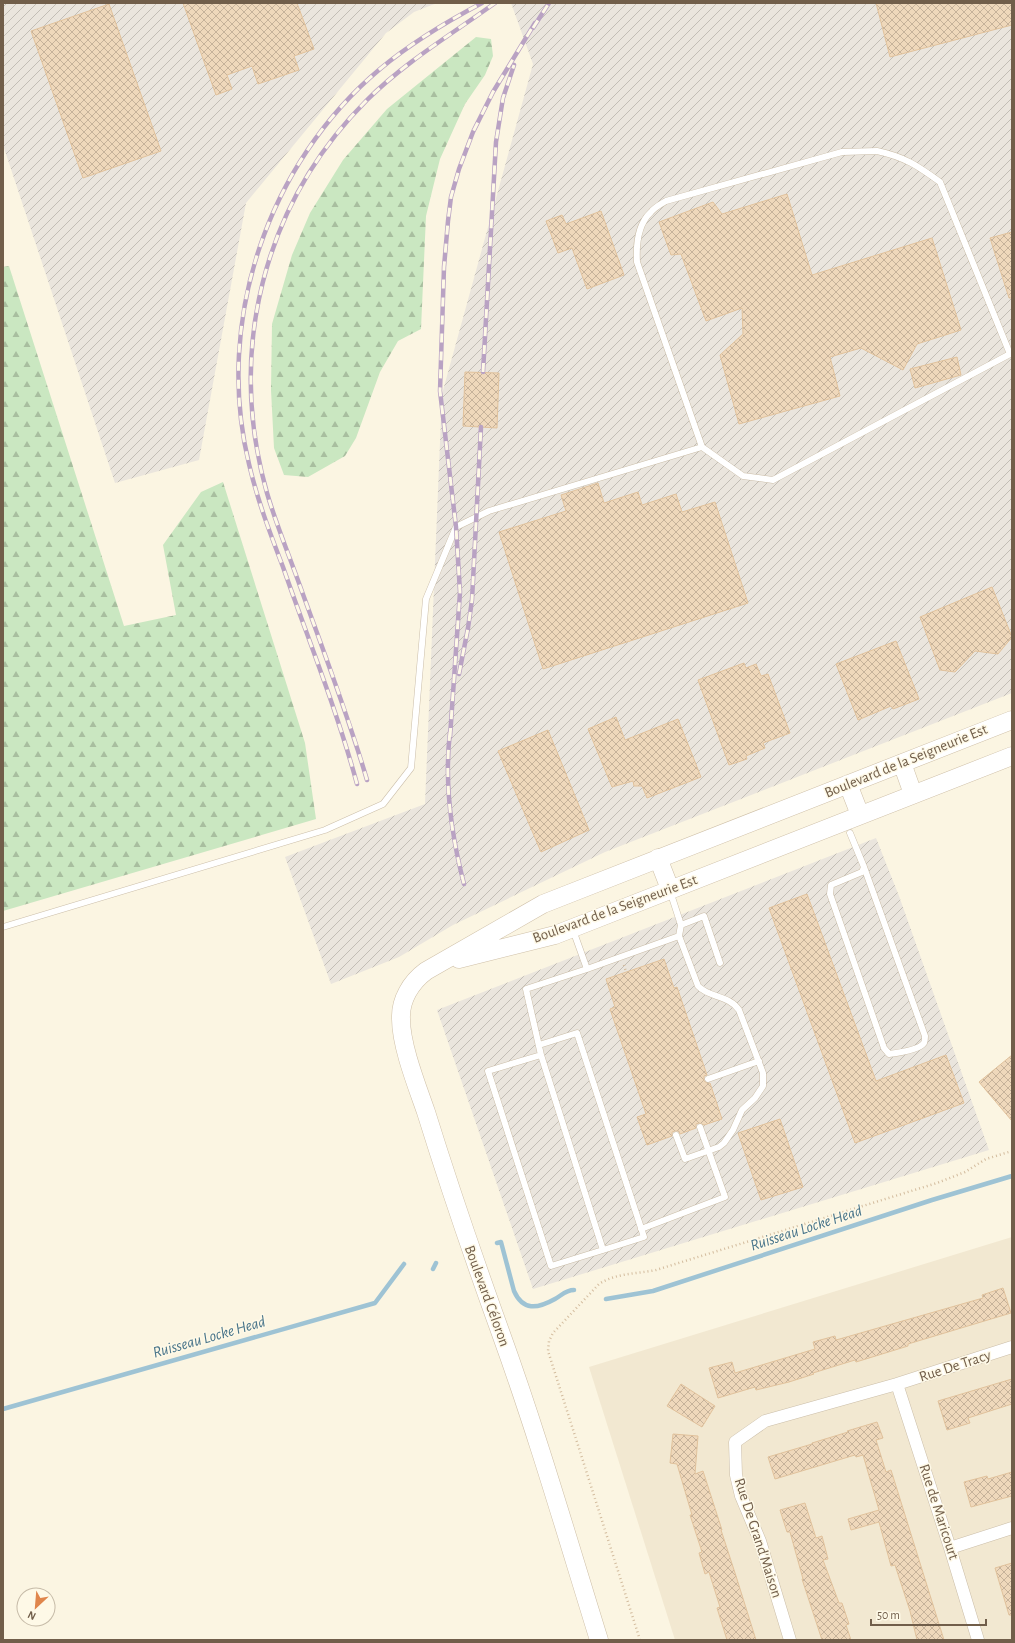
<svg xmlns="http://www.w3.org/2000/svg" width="1015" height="1643" font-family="'Alegreya Sans',sans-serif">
  <defs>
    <pattern id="industrial-furrows" width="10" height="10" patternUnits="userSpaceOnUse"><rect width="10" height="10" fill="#eae5dd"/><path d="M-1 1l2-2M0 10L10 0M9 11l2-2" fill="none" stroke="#c2bdb5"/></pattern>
    <pattern id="forest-firs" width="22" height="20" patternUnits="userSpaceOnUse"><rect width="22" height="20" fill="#cae7c1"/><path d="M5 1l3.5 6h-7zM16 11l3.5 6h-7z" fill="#a8be9f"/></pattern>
    <pattern id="building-cross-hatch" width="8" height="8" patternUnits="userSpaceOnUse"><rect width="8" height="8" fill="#efd8bb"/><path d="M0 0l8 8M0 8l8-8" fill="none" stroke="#c6b29a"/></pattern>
  </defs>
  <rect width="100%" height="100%" fill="#fbf5e2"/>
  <!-- residential -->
  <path fill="#f2e8d1" d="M 1012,1237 L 1012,1640 L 675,1640 L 589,1367 Z"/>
  <!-- industrial -->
  <path fill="url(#industrial-furrows)" d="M 3,3 L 437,3 L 414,12 L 386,33 L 246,203 L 199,460 L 115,483 L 3,145 Z
    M 511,3 L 1012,3 L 1012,693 L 605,852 L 453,925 L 399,957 L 331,984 L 285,857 L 425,804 L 442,394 L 533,64 Z
    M 876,838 L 899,896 L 989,1150 L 533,1289 L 437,1010 Z"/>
  <!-- forest -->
  <path fill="url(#forest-firs)" d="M 476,37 L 491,39 L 493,56 L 485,75 L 465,104 L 440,159 L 426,216 L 421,329 L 398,341 L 380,372 L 356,438 L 345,456 L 308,477 L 284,475 L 274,448 L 271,390 L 272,324 L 292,255 L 310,213 L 343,160 L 387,109 Z
    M 9,266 L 124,626 L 176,615 L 163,545 L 201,492 L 223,482 L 305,743 L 316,819 L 3,911 L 3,267 Z"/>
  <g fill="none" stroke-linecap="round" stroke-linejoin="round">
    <!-- stream -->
    <path stroke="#9ec3d4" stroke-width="4.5" d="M 497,1243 L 501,1242 L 514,1291 C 523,1311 537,1309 555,1299 C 562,1295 566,1290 574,1290
      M 433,1269 L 436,1263
      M 606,1299 L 653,1291 L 932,1200 L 1012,1176
      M 3,1409 L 375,1303 L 404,1264"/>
  </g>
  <!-- building -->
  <path fill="url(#building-cross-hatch)" stroke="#e1c29c" d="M 183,3 L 297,3 L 314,49 L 294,56 L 299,70 L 258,84 L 252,66 L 227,75 L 232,89 L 216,95 Z
    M 876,3 L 1012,3 L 1012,25 L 890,57 Z
    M 109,4 L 161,151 L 83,178 L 31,31 Z
    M 787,194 L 812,275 L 932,238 L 961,330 L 917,344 L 903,370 L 861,348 L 830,357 L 840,396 L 739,424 L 720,355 L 743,334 L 742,308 L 706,321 L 681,254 L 671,255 L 659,222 L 713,202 L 722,214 Z
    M 601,211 L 624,275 L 587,289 L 572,248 L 558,253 L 546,221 L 562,215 L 566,224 Z
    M 1012,232 L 1012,298 L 1009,298 L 990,238 Z
    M 957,357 L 961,375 L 915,388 L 910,369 Z
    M 465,372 L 499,373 L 497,428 L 463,426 Z
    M 598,483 L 604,503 L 638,492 L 642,505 L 676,494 L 682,512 L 715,502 L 748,603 L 543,669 L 499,532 L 566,511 L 561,495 Z
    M 992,587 L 1012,637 L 998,654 L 975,651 L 955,672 L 940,670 L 920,617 Z
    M 896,641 L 919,699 L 893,709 L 891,706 L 858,720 L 836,664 Z
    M 744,663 L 746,668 L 756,664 L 761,676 L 768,674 L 790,733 L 763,743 L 765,748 L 746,756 L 747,759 L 729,765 L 698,680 Z
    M 616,717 L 625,740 L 678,719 L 701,777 L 647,798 L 642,786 L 634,786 L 633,781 L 612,787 L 588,729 Z
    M 548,730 L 589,830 L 541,852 L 498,751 Z
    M 807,894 L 876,1081 L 946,1055 L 964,1103 L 855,1143 L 769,908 Z
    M 664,959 L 674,988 L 677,987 L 707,1075 L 704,1076 L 704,1081 L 707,1083 L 710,1083 L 722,1119 L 704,1125 L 699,1123 L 696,1124 L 696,1128 L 680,1134 L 679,1131 L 675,1131 L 672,1132 L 672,1136 L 647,1145 L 637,1117 L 646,1114 L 610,1009 L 615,1007 L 606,979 Z
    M 1012,1055 L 1012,1121 L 979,1082 Z
    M 780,1119 L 803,1187 L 761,1200 L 738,1133 Z
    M 1003,1288 L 1011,1313 L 908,1344 L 908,1346 L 856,1362 L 855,1360 L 813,1373 L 814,1374 L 789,1382 L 756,1390 L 755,1387 L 718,1398 L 709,1368 L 732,1362 L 735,1373 L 815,1349 L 813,1342 L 835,1336 L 836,1340 L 983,1298 L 982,1295 Z
    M 1012,1379 L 1012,1404 L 968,1418 L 970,1423 L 947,1430 L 938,1401 Z
    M 681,1384 L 715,1406 L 702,1427 L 667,1406 Z
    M 877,1422 L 883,1438 L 876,1440 L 886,1472 L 891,1470 L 944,1640 L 917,1640 L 910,1611 L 895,1565 L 891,1566 L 879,1522 L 851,1530 L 848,1519 L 879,1510 L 863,1455 L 856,1457 L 855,1455 L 775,1479 L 768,1457 L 812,1444 L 812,1443 L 848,1432 L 847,1431 Z
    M 673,1434 L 698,1436 L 695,1474 L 703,1471 L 722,1530 L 721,1530 L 736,1576 L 756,1640 L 727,1640 L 717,1608 L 720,1607 L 709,1572 L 705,1574 L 699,1553 L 702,1552 L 690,1515 L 692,1515 L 677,1464 L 670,1463 Z
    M 1012,1472 L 1012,1496 L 971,1507 L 964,1482 L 987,1476 L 988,1479 Z
    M 805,1503 L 816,1538 L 822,1536 L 828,1559 L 823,1560 L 839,1603 L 842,1603 L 849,1624 L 846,1625 L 851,1640 L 822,1640 L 802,1579 L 803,1579 L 790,1532 L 787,1532 L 780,1510 Z
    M 1012,1563 L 1012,1615 L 1009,1615 L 995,1568 Z"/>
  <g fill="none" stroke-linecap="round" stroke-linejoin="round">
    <defs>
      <path id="lane" d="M 877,151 C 905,157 918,166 940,182 L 1010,354 L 773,480 L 743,476 L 702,447 L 637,262 C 636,245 637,225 651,212 C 655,207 661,204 666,201 L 842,152 Z
        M 850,833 L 864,867 L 862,872 L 831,885 L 830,894 L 884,1048 L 889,1054 C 897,1053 919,1050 924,1043 C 925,1041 925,1038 925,1036 L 864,867
        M 670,891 L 681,925 L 704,916 L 720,963
        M 3,927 L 325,830 L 383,804 L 411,768 L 426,599 L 456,527 L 489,511 L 702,447
        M 573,930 L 587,969 L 679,936 L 681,925
        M 539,1045 L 577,1033 L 644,1237 L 603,1250
        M 541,1055 L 488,1071 L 551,1266 L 603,1250 L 541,1055 L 526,989 L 587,969
        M 708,1079 L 759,1061
        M 676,1135 L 685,1159 L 719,1147 L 724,1143 L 733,1130 L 742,1110 L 755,1098 L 763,1086 L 763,1073 L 739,1010 C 729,995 709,998 698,986 L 679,936
        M 641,1229 L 725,1197 L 700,1127"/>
      <path id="street" d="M 897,1384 L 950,1548 L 978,1640
        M 950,1548 L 1012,1528
        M 790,1640 L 760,1541 L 741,1496 L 736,1475 L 735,1442 L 765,1421 L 897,1384 L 1012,1347"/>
      <path id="secondary" d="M 902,763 L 913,794
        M 848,784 L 860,815
        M 658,858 L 670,889
        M 459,959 L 555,935 L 1012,756
        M 599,1640 C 567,1537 537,1433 500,1331 C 474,1259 449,1186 426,1112 C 417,1086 401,1046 401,1019 C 400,1000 411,982 426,971 L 543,904 L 1012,720"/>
    </defs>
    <!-- lane casing -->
    <use href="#lane" stroke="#cbbea9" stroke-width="7"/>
    <!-- street casing -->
    <use href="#street" stroke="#cbbea9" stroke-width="13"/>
    <!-- secondary casing -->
    <use href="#secondary" stroke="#cebfa7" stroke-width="19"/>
    <!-- path -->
    <path stroke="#d3bc9e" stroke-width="2.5" stroke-dasharray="1 3" stroke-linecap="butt" d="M 624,965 L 626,972
      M 640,1640 L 548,1351 L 549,1341 L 553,1333 L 599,1284 C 616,1273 636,1274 656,1270 L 937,1183 L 965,1172 L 986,1159 L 1012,1151"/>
    <!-- lane -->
    <use href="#lane" stroke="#fff" stroke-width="6"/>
    <!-- street -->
    <use href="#street" stroke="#fff" stroke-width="12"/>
    <!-- secondary -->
    <use href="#secondary" stroke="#fff" stroke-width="18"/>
    <defs>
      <path id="rail" d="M 533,28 L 549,3
        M 483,372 L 496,142 L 503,98 L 514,65
        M 459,674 L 468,628 L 472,600 L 481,427
        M 450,732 C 444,783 451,834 464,884
        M 450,737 L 460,592 L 456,527 L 440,391 L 444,267 L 448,221 L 451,197 L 459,169 L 473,132 L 493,92 L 535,23
        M 367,780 C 348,715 323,650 300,586 C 289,555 276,524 267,493 C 227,352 262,205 367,100 C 405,62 452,34 495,3
        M 357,784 C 337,710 308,639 283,567 C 270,533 257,499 249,464 C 214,321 268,163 380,69 C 411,43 446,22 482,3"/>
    </defs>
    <!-- rail casing -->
    <use href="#rail" stroke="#b9a2c3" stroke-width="4.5"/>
    <!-- rail -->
    <use href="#rail" stroke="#fef9e7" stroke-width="3" stroke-dasharray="9" stroke-linecap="butt"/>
  </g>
  <g text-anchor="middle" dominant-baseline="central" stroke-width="3" stroke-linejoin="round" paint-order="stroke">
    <!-- street labels -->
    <g font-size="15" fill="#715e4a" stroke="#fef9e7">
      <text transform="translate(906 761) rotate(-22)">Boulevard de la Seigneurie Est</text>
      <text transform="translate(615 909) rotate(-20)">Boulevard de la Seigneurie Est</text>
      <text transform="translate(487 1296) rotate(70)">Boulevard Céloron</text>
      <text transform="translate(955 1366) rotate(-18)">Rue De Tracy</text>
      <text transform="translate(939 1512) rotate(72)">Rue de Maricourt</text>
      <text transform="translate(758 1538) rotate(72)">Rue De Grand'Maison</text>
    </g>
    <!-- water labels -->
    <g font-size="16" font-style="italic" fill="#48748a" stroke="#fef9e7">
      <text transform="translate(806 1228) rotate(-18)">Ruisseau Locke Head</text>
      <text transform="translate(209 1337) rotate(-16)">Ruisseau Locke Head</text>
    </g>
  </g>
  <!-- border -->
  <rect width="1015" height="1643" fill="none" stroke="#715e4a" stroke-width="8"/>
  <!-- north arrow -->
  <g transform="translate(36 1607) rotate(206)"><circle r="19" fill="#fef9e7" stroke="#c6bba8"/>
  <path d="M0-3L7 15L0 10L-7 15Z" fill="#e0864c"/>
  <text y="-6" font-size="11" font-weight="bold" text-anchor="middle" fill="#715e4a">N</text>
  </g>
  <!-- scale -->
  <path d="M871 1619v6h115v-6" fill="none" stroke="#715e4a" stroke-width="2"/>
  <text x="877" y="1619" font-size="12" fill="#715e4a" stroke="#fef9e7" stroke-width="3" paint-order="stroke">50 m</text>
</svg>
